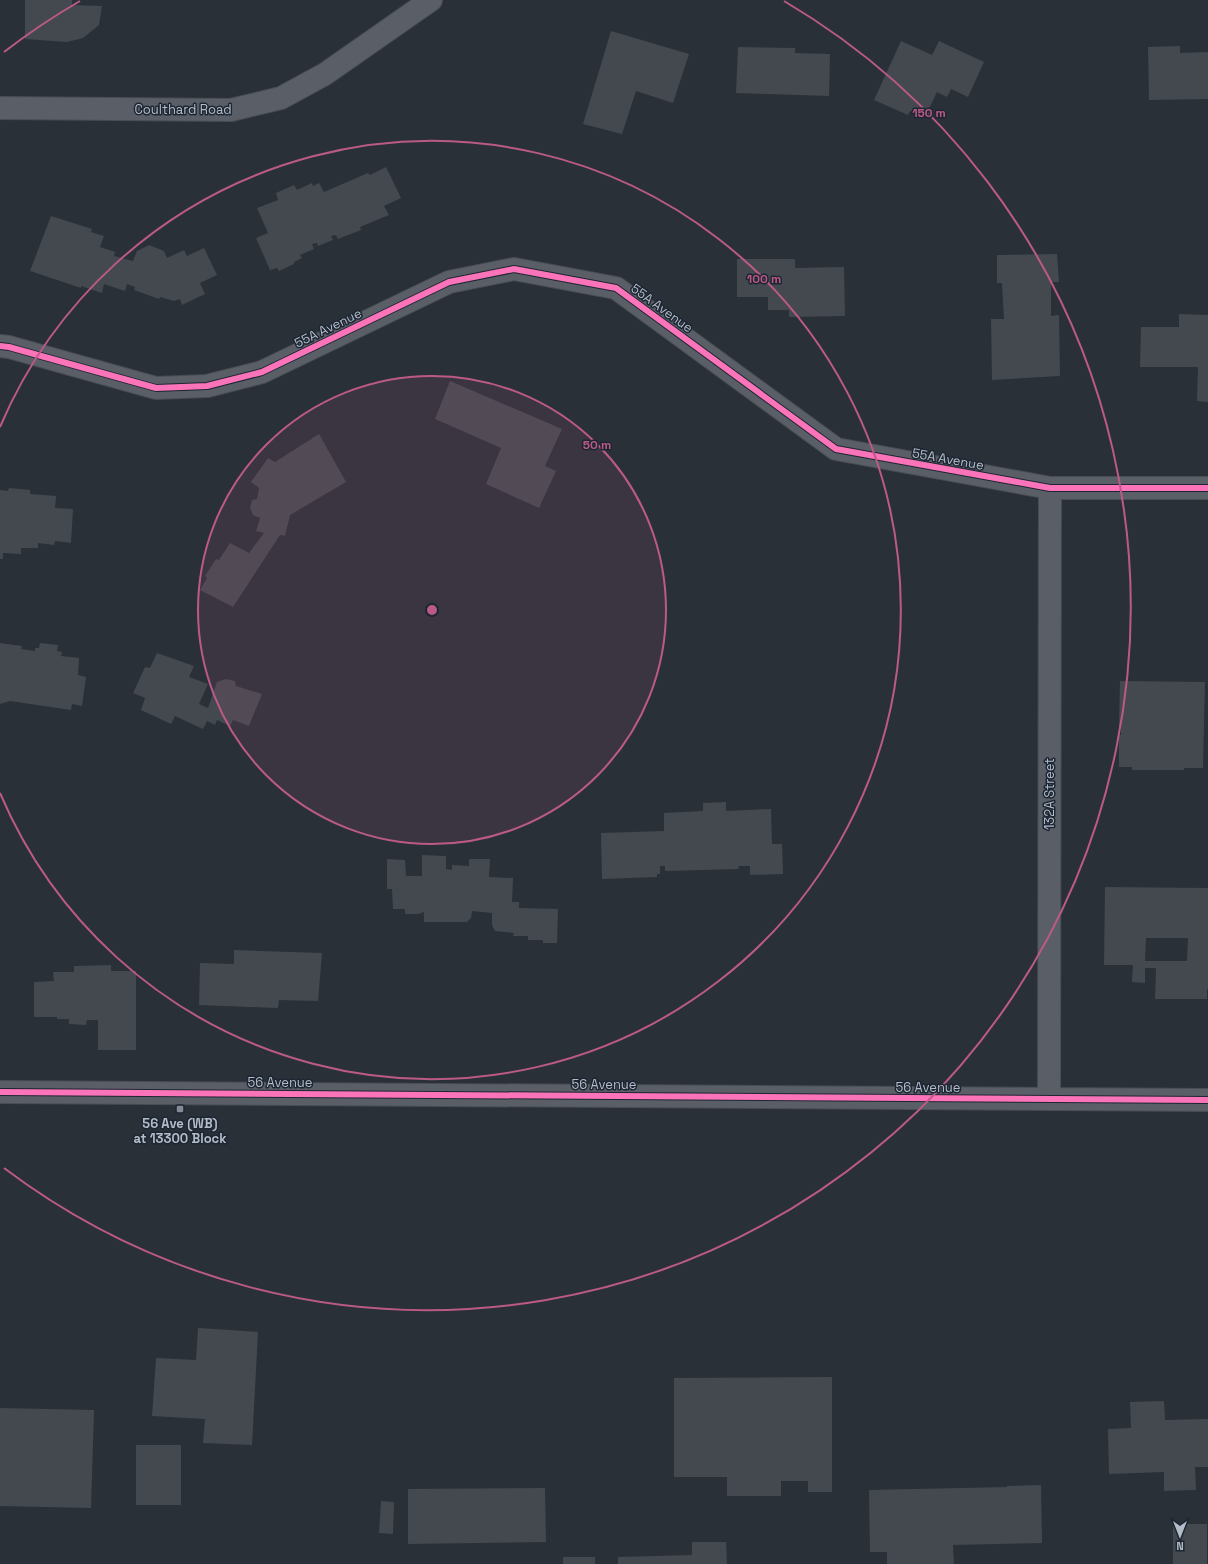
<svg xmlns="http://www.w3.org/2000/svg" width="1208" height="1564" font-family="'Space Grotesk',sans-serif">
  <rect width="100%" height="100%" fill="#2a3038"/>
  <!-- building -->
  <path fill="#444950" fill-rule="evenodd" d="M 25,0 L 72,0 L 72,5 L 102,6 L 99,25 L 83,38 L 67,42 L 25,39 Z
    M 611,31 L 689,54 L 673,103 L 636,91 L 622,134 L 583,124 Z
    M 901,41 L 932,55 L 939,41 L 984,62 L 968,97 L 951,89 L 947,97 L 937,92 L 925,117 L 910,111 L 908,115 L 874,100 Z
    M 1180,46 L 1180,53 L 1208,52 L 1208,99 L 1149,100 L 1148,47 Z
    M 738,47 L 795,48 L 795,53 L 830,54 L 829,96 L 736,93 Z
    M 386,167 L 401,198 L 384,206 L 389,215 L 360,227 L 361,230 L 338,239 L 336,235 L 331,236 L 333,240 L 318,246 L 317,243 L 312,244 L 314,249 L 300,255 L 302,258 L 294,262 L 294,264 L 279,271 L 277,268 L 270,270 L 256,238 L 268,233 L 257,208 L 278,200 L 276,193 L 294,185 L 297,190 L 312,183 L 313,186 L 319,183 L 324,192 L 368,173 L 370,175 Z
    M 51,216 L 92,229 L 91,232 L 104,236 L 100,247 L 115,252 L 114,256 L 133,261 L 137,251 L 149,245 L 164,251 L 167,258 L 184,250 L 187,256 L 204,248 L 217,275 L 200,283 L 205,294 L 182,305 L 180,299 L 174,301 L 160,297 L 159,299 L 134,290 L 135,287 L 127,284 L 125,291 L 104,284 L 102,293 L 81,286 L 81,288 L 30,271 Z
    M 1057,254 L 1059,282 L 1051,282 L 1051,316 L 1059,315 L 1060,376 L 992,380 L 991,319 L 1004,319 L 1002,283 L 997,283 L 997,255 Z
    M 737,259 L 795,259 L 795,268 L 844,267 L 845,316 L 789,317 L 789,310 L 768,310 L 768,297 L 737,297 Z
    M 1179,314 L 1208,315 L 1208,402 L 1197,401 L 1198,367 L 1140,367 L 1141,327 L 1179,327 Z
    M 450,381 L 562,429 L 545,466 L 556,471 L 539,508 L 486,484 L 501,448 L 435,419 Z
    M 319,434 L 346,482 L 290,515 L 285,536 L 280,535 L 233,607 L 200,590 L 207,578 L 205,576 L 216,559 L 219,560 L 230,543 L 249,553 L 264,533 L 256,531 L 260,518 L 253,515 L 250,508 L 252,500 L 257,499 L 259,488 L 251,482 L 268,458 L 275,462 Z
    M 9,488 L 30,490 L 30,494 L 56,496 L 55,508 L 73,509 L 71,543 L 55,541 L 54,545 L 38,543 L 38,548 L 21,548 L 21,554 L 3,553 L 3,559 L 0,559 L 0,490 L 8,491 Z
    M 0,643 L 22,646 L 21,649 L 35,651 L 35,648 L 39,648 L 40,643 L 58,645 L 57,651 L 62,652 L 61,656 L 79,658 L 78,675 L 86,677 L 82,706 L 72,704 L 71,710 L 10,701 L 0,704 Z
    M 157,653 L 194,666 L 189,677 L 208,684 L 199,704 L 208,708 L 217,682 L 226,679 L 235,681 L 236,686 L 262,694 L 249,726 L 233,720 L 230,726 L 217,720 L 215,725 L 207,721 L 203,729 L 175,716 L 171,724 L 141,710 L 145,698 L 133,693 L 145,667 L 150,668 Z
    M 1120,681 L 1205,682 L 1203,768 L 1184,768 L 1184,770 L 1132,770 L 1132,767 L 1119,767 L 1119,735 L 1121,735 L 1121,727 L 1119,727 Z
    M 726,802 L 726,811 L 771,809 L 772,844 L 782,844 L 783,874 L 750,875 L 750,866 L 739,866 L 738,869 L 665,871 L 665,866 L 660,866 L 660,874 L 657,874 L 657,877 L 602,879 L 601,833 L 664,831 L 664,813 L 703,811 L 703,803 Z
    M 422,855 L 446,856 L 446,869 L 452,870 L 452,865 L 469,866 L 469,859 L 490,859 L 489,877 L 513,878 L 512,902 L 519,902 L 519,908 L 558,909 L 557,943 L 543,943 L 543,940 L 528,940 L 528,936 L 513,936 L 514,933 L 495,931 L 492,925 L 492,913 L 472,911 L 471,918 L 467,922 L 424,922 L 424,912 L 418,914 L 405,914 L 405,909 L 393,909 L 392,889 L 387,889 L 387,859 L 405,860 L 406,876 L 422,876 Z
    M 1105,887 L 1208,888 L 1208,989 L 1207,989 L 1207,999 L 1155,999 L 1156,968 L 1145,968 L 1145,983 L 1132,982 L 1133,965 L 1104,965 ZM 1146,938 L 1188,938 L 1187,961 L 1145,961 Z
    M 234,950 L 322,953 L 318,1001 L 279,1000 L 278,1008 L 199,1005 L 200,963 L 234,964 Z
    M 111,965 L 111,971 L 136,971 L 136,1050 L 98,1050 L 98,1020 L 87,1020 L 86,1025 L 69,1024 L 69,1019 L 57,1019 L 57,1017 L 34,1017 L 34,982 L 54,981 L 53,972 L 74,972 L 74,966 Z
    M 198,1328 L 258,1332 L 252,1445 L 203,1443 L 205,1419 L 152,1416 L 156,1358 L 196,1360 Z
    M 832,1377 L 832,1492 L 808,1492 L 808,1481 L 781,1481 L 781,1496 L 727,1496 L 727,1477 L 674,1477 L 674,1378 Z
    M 1164,1401 L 1165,1420 L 1208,1419 L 1208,1467 L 1195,1467 L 1196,1490 L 1164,1491 L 1164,1472 L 1109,1474 L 1108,1429 L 1131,1428 L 1130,1402 Z
    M 0,1408 L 94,1410 L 91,1508 L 0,1506 Z
    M 136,1445 L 181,1445 L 181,1505 L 136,1505 Z
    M 1041,1485 L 1042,1543 L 953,1545 L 954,1564 L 887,1564 L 887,1552 L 870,1552 L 869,1490 L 1007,1487 L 1007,1486 Z
    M 545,1488 L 546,1542 L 408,1544 L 408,1489 Z
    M 381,1501 L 394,1502 L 393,1534 L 379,1533 Z
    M 1173,1524 L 1207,1524 L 1207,1564 L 1173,1564 Z
    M 692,1542 L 726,1542 L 727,1564 L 618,1564 L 618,1557 L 692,1555 Z
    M 563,1557 L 595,1557 L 595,1564 L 563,1564 Z"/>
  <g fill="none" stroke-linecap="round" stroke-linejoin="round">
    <defs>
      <path id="minor" d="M 0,108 L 231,110 L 281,98 L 325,74 L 431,0
        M 0,346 L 9,347 L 156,388 L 207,386 L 262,372 L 449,282 L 514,269 L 616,288 L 836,449 L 1050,488 L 1208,488
        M 0,1092 L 1208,1100
        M 1049,1099 L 1050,488"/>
    </defs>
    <!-- minor casing -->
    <use href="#minor" stroke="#484c53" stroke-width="24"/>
    <!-- minor -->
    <use href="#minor" stroke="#5a5e66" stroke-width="22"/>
    <defs>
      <path id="cycleway" d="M 0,346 L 9,347 L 156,388 L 207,386 L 262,372 L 449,282 L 514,269 L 616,288 L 836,449 L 1050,488 L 1208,488
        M 0,1092 L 1208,1100"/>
    </defs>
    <!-- cycleway casing -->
    <use href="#cycleway" stroke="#1d2633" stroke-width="8"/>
    <!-- cycleway -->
    <use href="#cycleway" stroke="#fb73b8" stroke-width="6"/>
  </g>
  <!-- distance rings -->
  <circle cx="432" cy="610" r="234" fill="#bc5a87" fill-opacity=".12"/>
  <g fill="none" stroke="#bc5a87" stroke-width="2">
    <circle cx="432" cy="610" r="234"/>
    <path d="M0 427A469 469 0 1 1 0 793"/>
    <path d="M4 52A703 703 0 0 1 80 1M784 1A703 703 0 1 1 4 1168"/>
  </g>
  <!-- markers -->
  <rect fill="#848b96" stroke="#1d2633" stroke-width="1.5" x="176" y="1105" width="8" height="8" rx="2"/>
  <g text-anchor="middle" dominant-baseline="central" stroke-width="3" stroke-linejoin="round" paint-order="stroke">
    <!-- street labels -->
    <g font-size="13" fill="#b4bcc9" stroke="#1d2633">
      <text x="183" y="109">Coulthard Road</text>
      <text transform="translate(662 308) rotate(36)">55A Avenue</text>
      <text transform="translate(328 328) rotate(-26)">55A Avenue</text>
      <text transform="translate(948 459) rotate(10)">55A Avenue</text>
      <text transform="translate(1049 794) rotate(-90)">132A Street</text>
      <text x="280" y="1082">56 Avenue</text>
      <text x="604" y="1084">56 Avenue</text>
      <text x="928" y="1087">56 Avenue</text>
    </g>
    <!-- poi labels -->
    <g font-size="13" font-weight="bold" fill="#b4bcc9" stroke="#1d2633">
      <text x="180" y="1123">56 Ave (WB)<tspan x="180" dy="15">at 13300 Block</tspan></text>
    </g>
  </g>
  <circle cx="432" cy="610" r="6" fill="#bc5a87" stroke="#1d2633" stroke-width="2"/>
  <g font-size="12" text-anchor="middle" font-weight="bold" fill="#bc5a87" stroke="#1d2633" stroke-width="3" stroke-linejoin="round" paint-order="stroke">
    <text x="929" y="117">150 m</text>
    <text x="764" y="283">100 m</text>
    <text x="597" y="449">50 m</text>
  </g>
  <!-- north arrow -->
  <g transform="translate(1180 1536) rotate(180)" stroke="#1d2633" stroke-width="3" paint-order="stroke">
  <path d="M0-3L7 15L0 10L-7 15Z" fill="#b4bcc9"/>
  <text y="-6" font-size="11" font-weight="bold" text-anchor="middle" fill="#b4bcc9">N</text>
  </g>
</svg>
